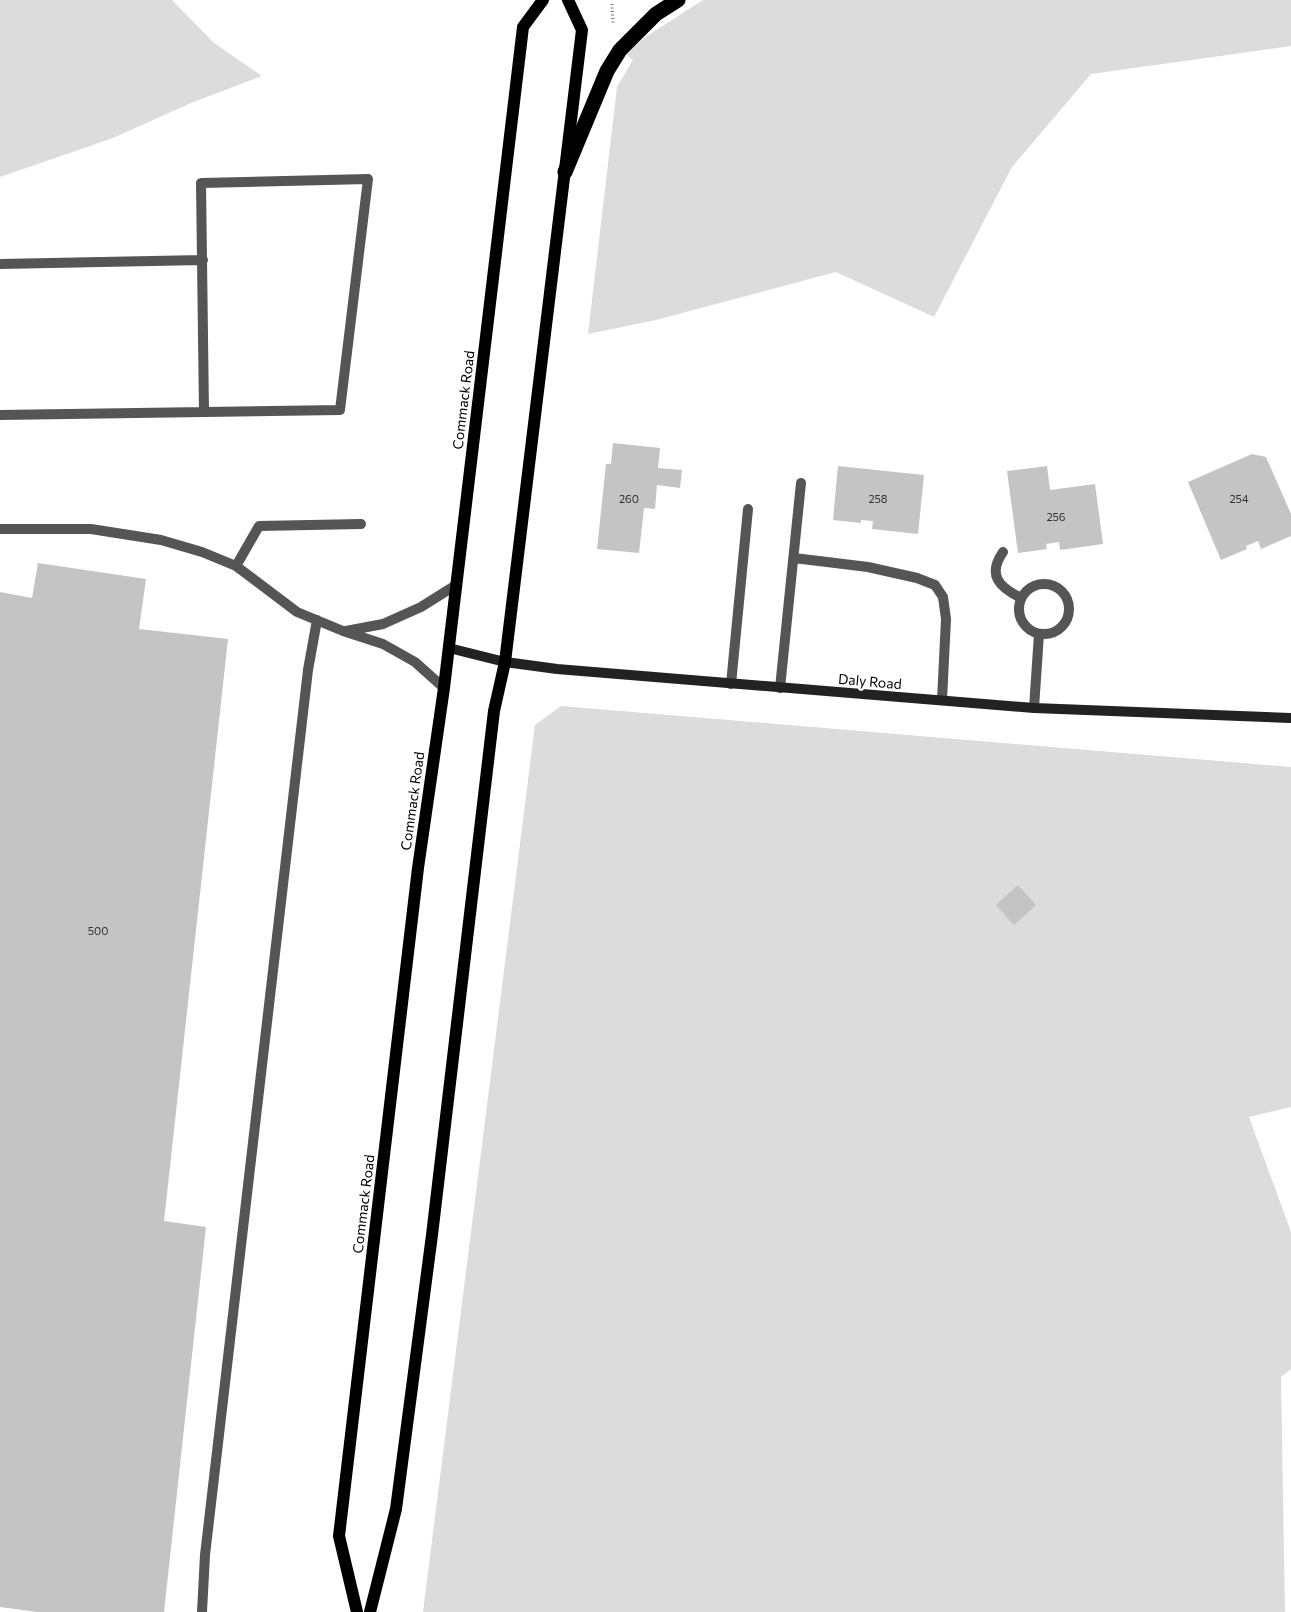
<svg xmlns="http://www.w3.org/2000/svg" width="1291" height="1612" font-family="Commissioner,sans-serif">
  <rect width="100%" height="100%" fill="#fff"/>
  <!-- green -->
  <path fill="#dcdcdc" d="M 0,0 L 172,0 L 214,43 L 262,76 L 191,103 L 113,138 L 0,177 Z
    M 703,0 L 1291,0 L 1291,46 L 1091,74 L 1012,167 L 934,317 L 836,272 L 656,320 L 588,334 L 617,87 L 633,60 L 626,54 L 644,38 Z
    M 561,706 L 1291,767 L 1291,1107 L 1249,1117 L 1291,1232 L 1291,1369 L 1281,1377 L 1285,1612 L 423,1612 L 535,725 Z"/>
  <!-- building -->
  <path fill="#c4c4c4" d="M 613,443 L 660,448 L 658,468 L 682,470 L 680,488 L 657,485 L 655,509 L 644,508 L 639,553 L 597,549 L 606,464 L 611,464 Z
    M 1252,454 L 1266,457 L 1291,514 L 1291,536 L 1261,549 L 1258,541 L 1246,546 L 1247,549 L 1221,560 L 1188,482 Z
    M 838,466 L 924,475 L 918,534 L 872,529 L 873,521 L 861,520 L 861,523 L 833,520 Z
    M 1047,466 L 1050,490 L 1095,484 L 1103,544 L 1060,550 L 1059,542 L 1046,544 L 1047,549 L 1018,553 L 1007,471 Z
    M 38,563 L 146,579 L 139,629 L 228,639 L 164,1221 L 206,1227 L 164,1612 L 37,1612 L 0,1607 L 0,592 L 32,598 Z
    M 1018,885 L 1036,905 L 1014,925 L 996,905 Z"/>
  <g fill="none" stroke-linecap="round" stroke-linejoin="round">
    <!-- path -->
    <path stroke="#777" stroke-width="3" stroke-dasharray="1 2.5" stroke-linecap="butt" d="M 612,4 L 613,24"/>
    <!-- lane -->
    <path stroke="#555" stroke-width="10" d="M 0,264 L 203,260
      M 0,415 L 340,410 L 368,179 L 201,183 L 204,412
      M 0,529 L 91,529 L 161,540 L 202,552 L 236,566 L 297,612 L 343,631 L 383,644 L 415,662 L 444,688
      M 1003,552 C 987,575 999,587 1021,598
      M 794,558 L 868,567 L 917,578 L 935,585 L 943,597 L 946,619 L 942,700
      M 236,566 L 259,526 L 361,524
      M1019 609a25 25 0 1 1 50 0a25 25 0 1 1-50 0Z
      M 346,631 L 383,624 L 421,607 L 456,585
      M 731,684 L 748,509
      M 780,688 L 801,483
      M 1034,708 L 1039,634
      M 202,1612 L 205,1555 L 308,670 L 317,620"/>
    <!-- secondary -->
    <path stroke="#222" stroke-width="10" d="M 449,648 L 505,662 L 557,669 L 1034,708 L 1291,718"/>
    <!-- primary -->
    <path stroke="#000" stroke-width="12" d="M 357,1612 L 339,1536 L 418,868 L 444,688 L 523,27 L 543,0
      M 370,1612 L 396,1509 L 432,1235 L 494,711 L 505,662 L 582,30 L 568,0"/>
    <!-- highway -->
    <path stroke="#000" stroke-width="15" d="M 565,172 L 607,71 L 620,50 L 656,14 L 678,0"/>
  </g>
  <g text-anchor="middle" dominant-baseline="central" stroke-width="4.5" stroke-linejoin="round" paint-order="stroke">
    <!-- number labels -->
    <g font-size="11" fill="#313131">
      <text x="629" y="498">260</text>
      <text x="878" y="498">258</text>
      <text x="1239" y="498">254</text>
      <text x="1056" y="516">256</text>
      <text x="98" y="930">500</text>
    </g>
    <!-- street labels -->
    <g font-size="14" fill="#000" stroke="#fff">
      <text transform="translate(463 400) rotate(-83)">Commack Road</text>
      <text transform="translate(870 681) rotate(5)">Daly Road</text>
      <text transform="translate(412 801) rotate(-82)">Commack Road</text>
      <text transform="translate(363 1204) rotate(-83)">Commack Road</text>
    </g>
  </g>
</svg>
